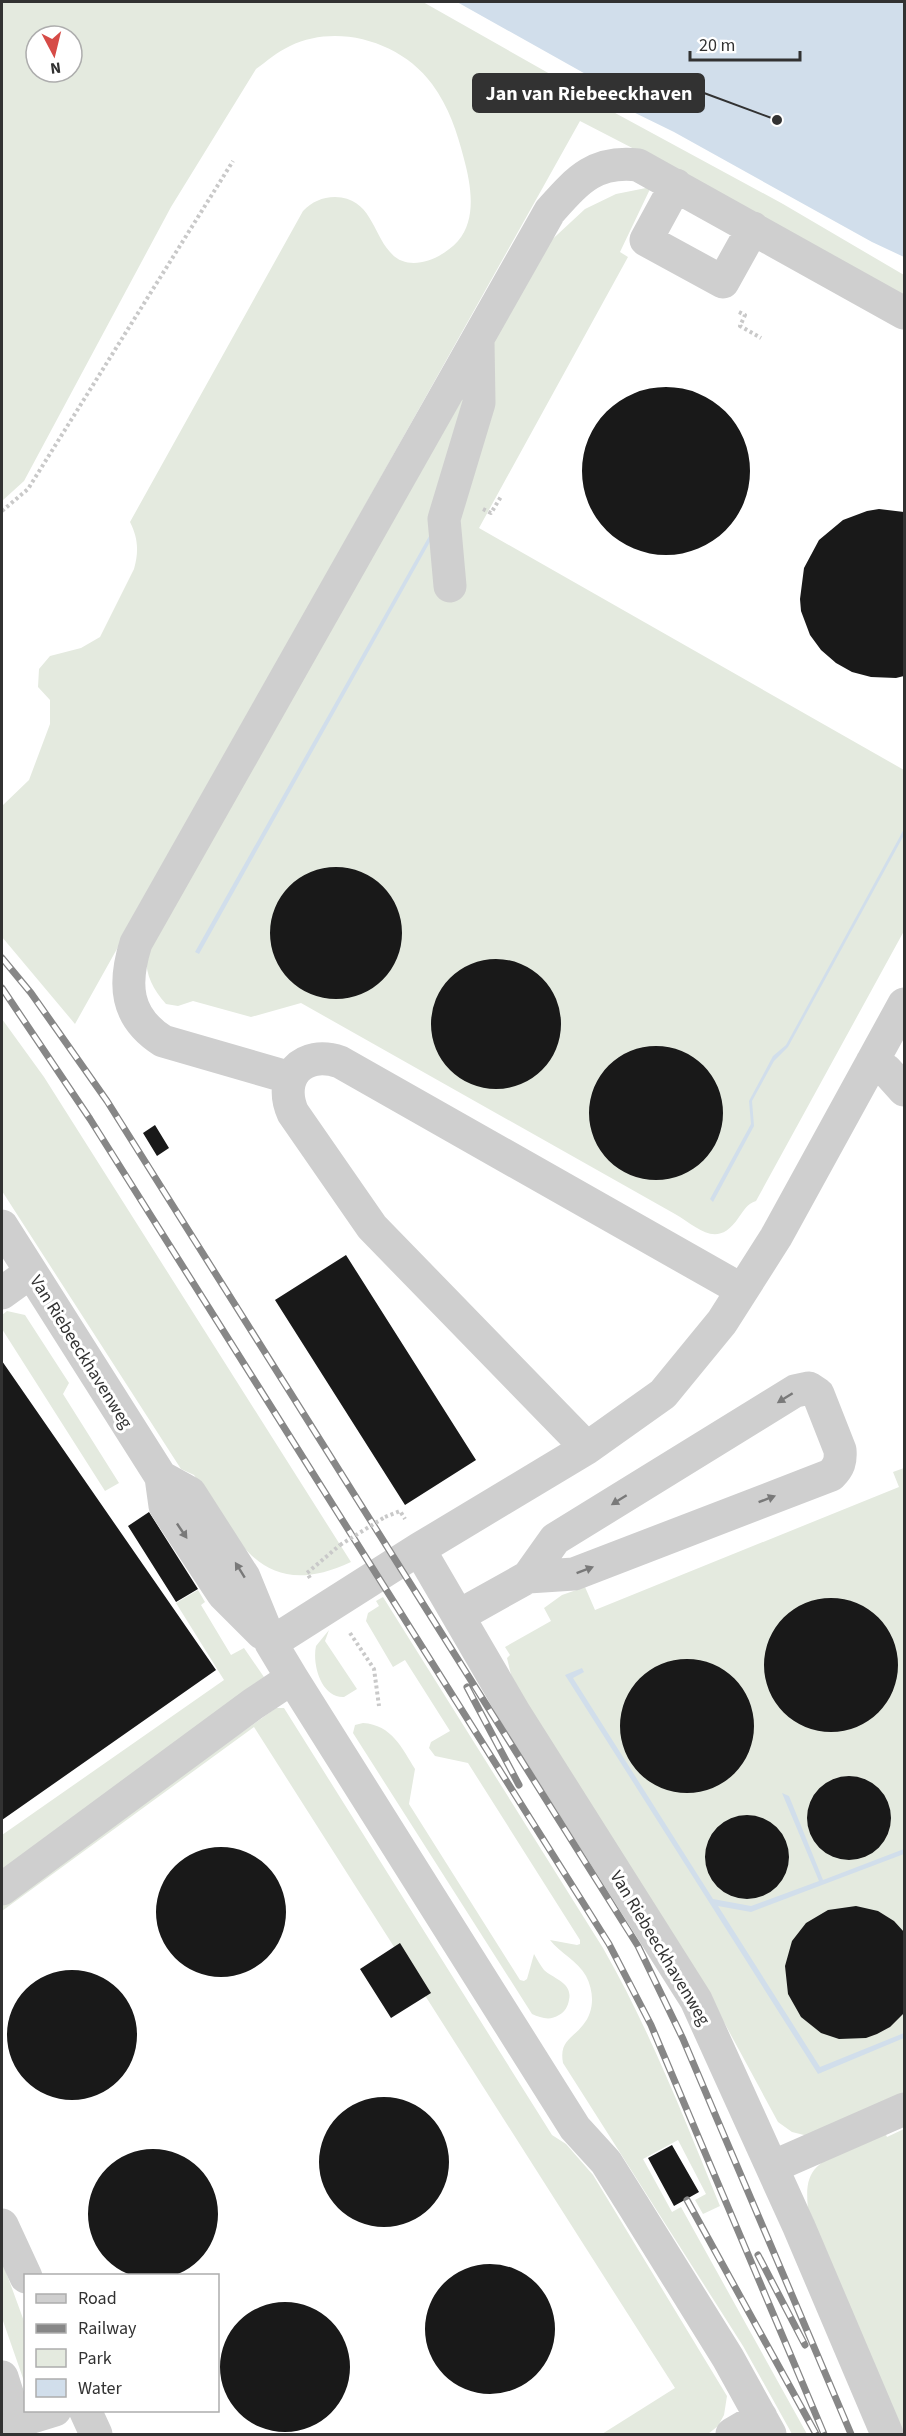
<svg xmlns="http://www.w3.org/2000/svg" width="906" height="2436" font-family="'Source Sans 3',sans-serif">
  <rect width="100%" height="100%" fill="#fff"/>
  <!-- green -->
  <path fill="#e4eadf" fill-rule="evenodd" d="M 2,2 L 423,2 L 589,96 L 604,90 L 593,101 L 783,204 L 904,275 L 904,298 L 671,168 L 580,121 L 75,1024 L 2,937 L 2,806 L 29,780 L 50,724 L 50,700 L 38,687 L 39,669 L 50,656 L 81,648 L 100,637 L 134,569 C 139,551 138,538 130,522 L 303,211 C 312,202 322,197 335,197 C 371,198 372,232 390,252 C 408,274 442,259 458,241 C 477,219 471,185 464,159 C 457,132 449,107 432,84 C 401,42 338,23 290,46 C 277,52 267,61 256,69 L 171,207 L 24,481 L 2,501 ZM 36,36 L 72,36 L 72,72 L 36,72 Z
    M 651,187 L 620,252 L 628,257 L 479,528 L 904,770 L 904,931 L 756,1201 C 747,1204 744,1210 739,1217 C 717,1250 699,1228 675,1214 L 301,1003 L 251,1017 L 193,1001 L 178,1006 L 166,1004 C 152,988 145,974 146,952 L 544,247 L 585,209 L 616,194 Z
    M 2,1019 L 44,1077 L 351,1562 C 261,1604 237,1539 194,1475 L 181,1469 L 2,1191 Z
    M 7,1311 L 25,1315 L 69,1383 L 63,1394 L 119,1483 L 105,1491 L 2,1329 L 2,1315 Z
    M 904,1468 L 904,2098 L 808,2136 L 792,2132 L 778,2122 L 725,2024 L 522,1701 L 513,1683 L 507,1658 L 510,1655 L 505,1647 L 551,1621 L 544,1608 L 562,1595 L 585,1587 L 595,1610 L 899,1487 L 893,1472 Z
    M 198,1590 L 205,1602 L 201,1605 L 231,1655 L 244,1648 L 266,1680 L 2,1875 L 2,1835 L 224,1680 L 176,1603 Z
    M 383,1597 L 603,1948 C 650,2030 684,2118 720,2206 L 703,2214 L 695,2200 L 706,2194 L 678,2140 L 643,2159 L 672,2212 L 681,2207 L 807,2434 L 792,2434 L 743,2346 L 563,2063 C 559,2041 572,2039 583,2025 C 595,2011 594,1991 586,1976 C 578,1961 560,1953 550,1940 L 577,1945 L 580,1944 L 580,1940 L 468,1763 L 435,1756 L 429,1748 L 431,1742 L 450,1731 L 405,1660 L 393,1667 L 366,1621 L 368,1613 L 379,1606 L 376,1601 Z
    M 329,1630 L 325,1641 L 357,1689 L 344,1697 C 321,1698 312,1664 316,1646 Z
    M 276,1708 L 284,1708 L 552,2135 L 566,2144 L 593,2175 L 727,2396 L 724,2415 L 718,2426 L 708,2434 L 602,2434 L 675,2388 L 254,1727 L 2,1911 L 2,1903 Z
    M 363,1723 C 392,1725 402,1748 415,1769 L 409,1804 L 520,1980 L 524,1981 L 527,1979 L 534,1954 C 537,1959 540,1965 544,1970 C 554,1979 573,1983 569,2000 C 568,2006 565,2012 559,2015 C 550,2021 541,2018 532,2014 L 353,1733 L 355,1725 Z
    M 883,2128 L 887,2137 L 904,2129 L 904,2434 L 808,2208 C 804,2171 815,2165 845,2149 C 857,2142 870,2135 883,2128 Z
    M 2,2261 L 25,2324 L 25,2384 L 2,2318 Z"/>
  <!-- water -->
  <path fill="#d1deeb" d="M 457,2 L 904,2 L 904,257 L 872,242 L 674,132 L 625,108 L 610,97 L 598,81 Z
    M 437,522 L 440,524 L 199,954 L 195,952 Z
    M 904,829 L 904,835 L 788,1047 L 774,1061 L 752,1101 L 754,1126 L 713,1202 L 710,1199 L 751,1124 L 749,1101 L 773,1056 L 786,1045 Z
    M 582,1668 L 584,1672 L 573,1678 L 713,1899 L 751,1906 L 819,1881 L 782,1793 L 789,1796 L 823,1880 L 904,1849 L 904,1854 L 751,1912 L 718,1906 L 820,2067 L 904,2033 L 904,2038 L 818,2074 L 565,1675 Z"/>
  <!-- building -->
  <path fill="#191919" d="M582 471a84 84 0 1 1 168 0a84 84 0 1 1-168 0Z
    M 879,509 L 904,512 L 904,676 L 896,678 L 871,677 L 852,672 L 836,663 L 821,650 L 810,635 L 801,611 L 800,599 L 804,568 L 819,540 L 843,520 L 867,511 Z
    M270 933a66 66 0 1 1 132 0a66 66 0 1 1-132 0Z
    M431 1024a65 65 0 1 1 130 0a65 65 0 1 1-130 0Z
    M589 1113a67 67 0 1 1 134 0a67 67 0 1 1-134 0Z
    M 155,1125 L 169,1148 L 157,1156 L 143,1133 Z
    M 346,1255 L 476,1460 L 405,1505 L 275,1300 Z
    M 2,1361 L 216,1670 L 2,1820 Z
    M 149,1512 L 198,1589 L 176,1602 L 128,1526 Z
    M764 1665a67 67 0 1 1 134 0a67 67 0 1 1-134 0Z
    M620 1726a67 67 0 1 1 134 0a67 67 0 1 1-134 0Z
    M807 1818a42 42 0 1 1 84 0a42 42 0 1 1-84 0Z
    M705 1857a42 42 0 1 1 84 0a42 42 0 1 1-84 0Z
    M156 1912a65 65 0 1 1 130 0a65 65 0 1 1-130 0Z
    M 856,1906 L 878,1911 L 894,1921 L 904,1932 L 904,2013 L 890,2027 L 877,2034 L 866,2038 L 839,2039 L 821,2033 L 801,2017 L 788,1994 L 785,1966 L 792,1941 L 806,1923 L 828,1910 Z
    M 400,1943 L 431,1993 L 391,2018 L 360,1969 Z
    M7 2035a65 65 0 1 1 130 0a65 65 0 1 1-130 0Z
    M319 2162a65 65 0 1 1 130 0a65 65 0 1 1-130 0Z
    M 672,2145 L 699,2192 L 674,2206 L 648,2158 Z
    M88 2214a65 65 0 1 1 130 0a65 65 0 1 1-130 0Z
    M425 2329a65 65 0 1 1 130 0a65 65 0 1 1-130 0Z
    M220 2367a65 65 0 1 1 130 0a65 65 0 1 1-130 0Z"/>
  <g fill="none" stroke-linecap="round" stroke-linejoin="round">
    <!-- path -->
    <path stroke="#c9c9c9" stroke-width="4" stroke-dasharray="3 3" stroke-linecap="butt" d="M 739,312 L 745,315 L 740,326 L 761,338
      M 483,509 L 491,513 L 502,495
      M 2,511 L 28,489 L 233,161
      M 385,1517 L 400,1511 L 405,1519
      M 310,1578 L 307,1573 L 340,1545
      M 350,1633 L 374,1669 L 379,1706"/>
    <!-- minor -->
    <path stroke="#cfcfcf" stroke-width="33" d="M 676,185 L 646,240 L 723,282 L 753,228
      M 450,586 L 444,519 L 479,403 L 478,341
      M 872,1062 L 886,1070 L 904,1090
      M 291,1078 L 163,1041 C 125,1017 123,984 136,943 L 550,211 C 577,181 594,160 638,165 L 904,313
      M 2,1226 L 161,1477 L 165,1506 L 223,1594 L 262,1633
      M 2,1293 L 31,1272
      M 587,1448 L 372,1227 L 293,1113 C 277,1077 303,1049 340,1062 L 742,1290
      M 161,1477 L 190,1493 L 244,1577 L 271,1643 L 292,1678 L 575,2128 L 606,2162 L 633,2205 L 728,2358 L 770,2434
      M 419,1549 L 514,1712 L 696,2000 L 799,2227 L 887,2434
      M 460,1615 L 528,1577 L 555,1539 L 795,1391 L 809,1388 L 818,1394 L 840,1450 C 841,1461 839,1467 831,1475 L 574,1574 L 528,1577
      M 271,1643 L 419,1549 L 587,1448 L 663,1394 L 722,1322 L 776,1237 L 904,1004
      M 2,1889 L 253,1704 L 292,1678
      M 772,2167 L 904,2109
      M 2,2225 L 26,2277
      M 2,2377 L 20,2434
      M 85,2410 L 96,2434
      M 16,2422 L 55,2410
      M 732,2434 L 761,2417"/>
    <defs>
      <path id="rail" d="M 2,958 L 31,993 L 107,1101 L 638,1946 L 683,2039 L 851,2434
        M 2,988 L 90,1119 L 609,1944 L 651,2025 L 824,2434
        M 467,1687 L 519,1785
        M 687,2200 L 816,2434
        M 758,2255 L 805,2345"/>
    </defs>
    <!-- rail casing -->
    <use href="#rail" stroke="#878787" stroke-width="7"/>
    <!-- rail -->
    <use href="#rail" stroke="#fff" stroke-width="4.5" stroke-dasharray="14" stroke-linecap="butt"/>
    <!-- path-bridge -->
    <path stroke="#c9c9c9" stroke-width="4" stroke-dasharray="3 3" stroke-linecap="butt" d="M 340,1545 L 385,1517"/>
  </g>
  <!-- one-way arrows -->
  <defs><path id="oneway-solid" d="M-6-.8H1V-3.2L6.5 0L1 3.2V.8H-6Z" transform="scale(1.5)"/></defs>
  <g fill="#797979">
    <use href="#oneway-solid" transform="translate(785 1398) rotate(148)"/>
    <use href="#oneway-solid" transform="translate(767 1499) rotate(-21)"/>
    <use href="#oneway-solid" transform="translate(619 1500) rotate(148)"/>
    <use href="#oneway-solid" transform="translate(182 1531) rotate(56)"/>
    <use href="#oneway-solid" transform="translate(240 1570) rotate(-122)"/>
    <use href="#oneway-solid" transform="translate(585 1570) rotate(-21)"/>
  </g>
  <g text-anchor="middle" dominant-baseline="central" stroke-width="6" stroke-linejoin="round" paint-order="stroke">
    <!-- street labels -->
    <g font-size="18" fill="#323232" stroke="#fff">
      <text transform="translate(81 1352) rotate(58)">Van Riebeeckhavenweg</text>
      <text transform="translate(660 1948) rotate(59)">Van Riebeeckhavenweg</text>
    </g>
  </g>
  <!-- callouts -->
  <path fill="none" stroke="#323232" stroke-width="2" d="M777 120L704 93"/>
  <circle fill="#323232" stroke="#fff" stroke-width="2" cx="777" cy="120" r="6"/>
  <rect fill="#323232" stroke="#323232" stroke-width="2" x="473" y="74" width="231" height="38" rx="6"/>
  <g font-size="20" text-anchor="middle" font-weight="bold" fill="#fff">
    <text x="589" y="100">Jan van Riebeeckhaven</text>
  </g>
  <!-- border -->
  <rect width="906" height="2436" fill="none" stroke="#323232" stroke-width="6"/>
  <!-- legend -->
  <rect x="24" y="2274" width="195" height="138" fill="#ffffff" stroke="#adadad" stroke-width="1.5"/>
  <rect x="36" y="2294" width="30" height="9" fill="#cfcfcf" stroke="#adadad" stroke-width="1.5"/>
  <text x="78" y="2304" font-size="18" fill="#323232">Road</text>
  <rect x="36" y="2324" width="30" height="9" fill="#878787" stroke="#adadad" stroke-width="1.5"/>
  <text x="78" y="2334" font-size="18" fill="#323232">Railway</text>
  <rect x="36" y="2349" width="30" height="18" fill="#e4eadf" stroke="#adadad" stroke-width="1.5"/>
  <text x="78" y="2364" font-size="18" fill="#323232">Park</text>
  <rect x="36" y="2379" width="30" height="18" fill="#d1deeb" stroke="#adadad" stroke-width="1.5"/>
  <text x="78" y="2394" font-size="18" fill="#323232">Water</text>
  <!-- north arrow -->
  <g transform="translate(54 54) rotate(173)"><circle r="28" fill="#ffffff" stroke="#adadad" stroke-width="1.5"/>
  <path d="M0-4.5L10 22L0 15L-10 22Z" fill="#d64b47"/>
  <text y="-9" font-size="16" font-weight="bold" text-anchor="middle" fill="#323232">N</text>
  </g>
  <!-- scale -->
  <path d="M690 51v9h110v-9" fill="none" stroke="#323232" stroke-width="3"/>
  <text x="699" y="51" font-size="18" fill="#323232" stroke="#ffffff" stroke-width="4.5" paint-order="stroke">20 m</text>
</svg>
